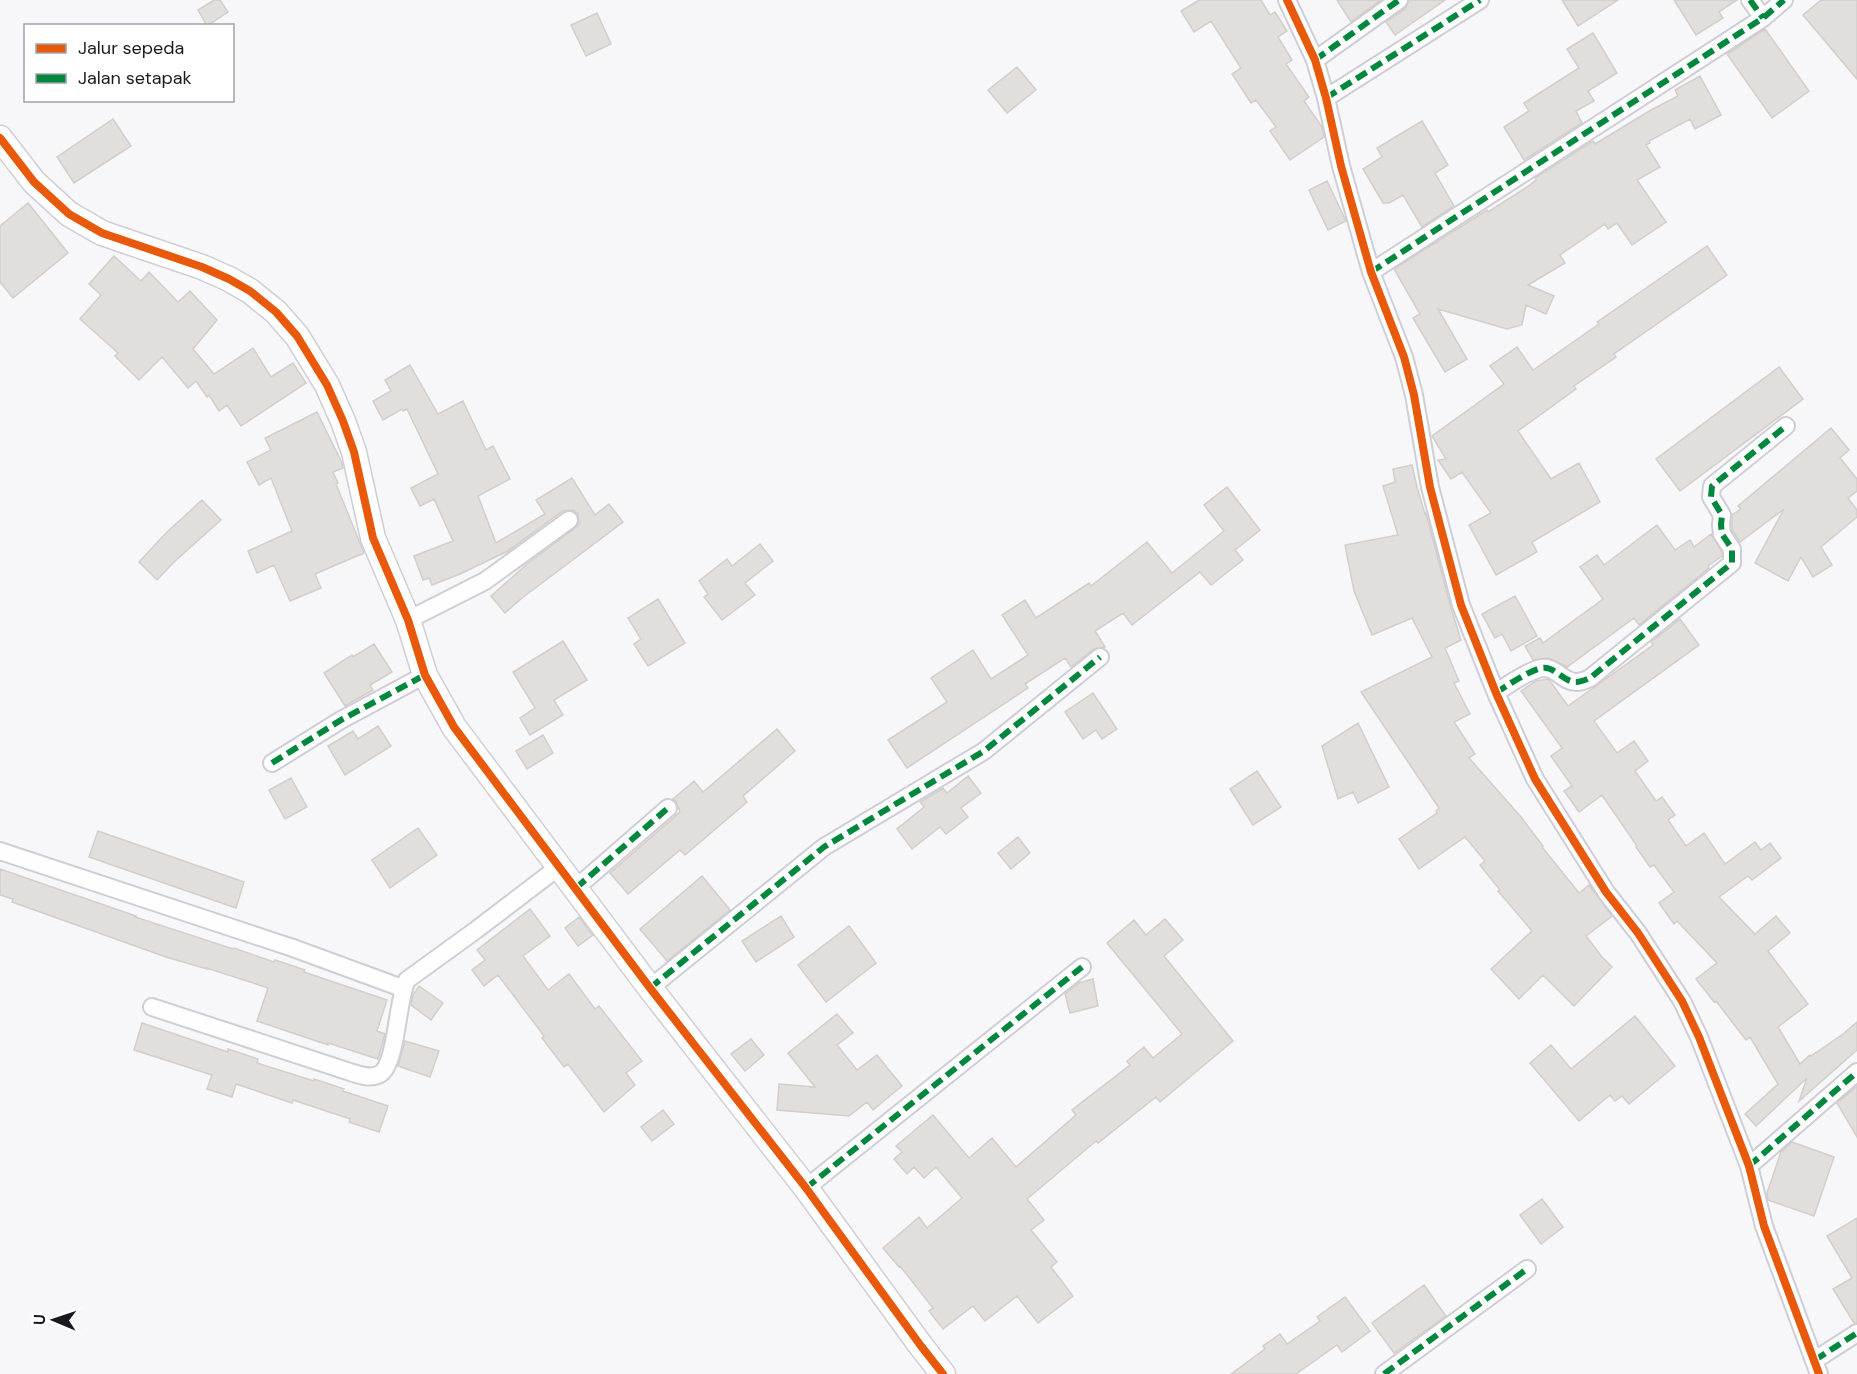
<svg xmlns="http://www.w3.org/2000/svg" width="1857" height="1374" font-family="'DM Sans',sans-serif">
  <rect width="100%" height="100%" fill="#f7f7fa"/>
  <!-- building -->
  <path fill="#e2dedb" stroke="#d1cecb" stroke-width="1.5" d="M 214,0 L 220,0 L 228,12 L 207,26 L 198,10 Z
    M 1199,0 L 1261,0 L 1270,15 L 1275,12 L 1287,31 L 1278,37 L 1292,60 L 1286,64 L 1309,97 L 1304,101 L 1322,127 L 1324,137 L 1290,160 L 1270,131 L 1276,127 L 1256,100 L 1251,103 L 1232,74 L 1241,68 L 1211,21 L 1194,32 L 1181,11 Z
    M 1337,0 L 1381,0 L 1351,22 Z
    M 1409,0 L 1445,0 L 1395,35 L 1386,22 L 1405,9 Z
    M 1562,0 L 1618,0 L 1578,26 Z
    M 1674,0 L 1737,0 L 1719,12 L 1723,18 L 1696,35 Z
    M 1821,0 L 1857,0 L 1857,79 L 1803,15 Z
    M 597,13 L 611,44 L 586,56 L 571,25 Z
    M 1765,29 L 1809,91 L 1772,118 L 1727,54 Z
    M 1593,33 L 1617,73 L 1588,91 L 1594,101 L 1576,111 L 1582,123 L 1524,160 L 1504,127 L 1529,111 L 1524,103 L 1579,68 L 1567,49 Z
    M 1017,67 L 1036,90 L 1007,113 L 988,90 Z
    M 1700,76 L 1721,115 L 1695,129 L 1690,119 L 1649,141 L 1650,143 L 1646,145 L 1660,167 L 1637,180 L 1666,222 L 1632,245 L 1617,223 L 1608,229 L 1605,224 L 1560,255 L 1565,263 L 1528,285 L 1554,296 L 1546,314 L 1526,305 L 1522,325 L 1507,329 L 1438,309 L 1467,359 L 1445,372 L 1413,318 L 1420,314 L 1394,269 L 1487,210 L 1488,212 L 1530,185 L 1536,180 L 1535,178 L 1593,141 L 1595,144 L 1651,110 L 1678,96 L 1675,90 Z
    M 113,119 L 131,146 L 74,183 L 57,157 Z
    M 1422,121 L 1448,165 L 1435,173 L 1454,206 L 1422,227 L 1403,195 L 1389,203 L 1383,203 L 1363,169 L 1382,157 L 1377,148 Z
    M 1327,181 L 1346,221 L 1328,230 L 1309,190 Z
    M 28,203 L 68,253 L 13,298 L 0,282 L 0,226 Z
    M 1707,246 L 1727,275 L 1614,354 L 1616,357 L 1574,386 L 1576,389 L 1518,431 L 1551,479 L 1579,463 L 1600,502 L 1532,542 L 1537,552 L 1496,575 L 1469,525 L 1491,513 L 1462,472 L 1451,479 L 1438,460 L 1446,459 L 1432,436 L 1504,384 L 1490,366 L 1517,347 L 1533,370 L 1599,324 L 1597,322 Z
    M 114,256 L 141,281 L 149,272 L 178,302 L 190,291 L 217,320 L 193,349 L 214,374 L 253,348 L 271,377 L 293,363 L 306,383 L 241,426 L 227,405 L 219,411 L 209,395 L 207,397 L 196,381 L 188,388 L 162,357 L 139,380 L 115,356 L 118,353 L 80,319 L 101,295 L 89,284 Z
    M 410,365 L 438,414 L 463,401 L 486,450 L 493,446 L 510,479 L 478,496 L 496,543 L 545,514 L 536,500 L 572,478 L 595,515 L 609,504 L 623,522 L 522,598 L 505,613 L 491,596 L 527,564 L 575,528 L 579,524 L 578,514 L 573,510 L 563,511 L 508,551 L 460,574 L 432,585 L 429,578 L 423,580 L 414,556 L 453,541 L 434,499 L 420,506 L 411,488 L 438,474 L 407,409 L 403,411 L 402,409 L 383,420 L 373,401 L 391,391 L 385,380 Z
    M 1779,367 L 1803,399 L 1680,491 L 1656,459 Z
    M 317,412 L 342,463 L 343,468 L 333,472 L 338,483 L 336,484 L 364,553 L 315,574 L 321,588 L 290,601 L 274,565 L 257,573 L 248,551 L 292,531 L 271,478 L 259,485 L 247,462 L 271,450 L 265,438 Z
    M 1831,428 L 1849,450 L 1840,458 L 1857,479 L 1857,491 L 1848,498 L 1857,510 L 1857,517 L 1821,547 L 1832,565 L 1813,577 L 1801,557 L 1788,581 L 1755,563 L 1784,509 L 1740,542 L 1732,530 L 1732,515 L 1741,509 L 1738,506 Z
    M 1412,465 L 1417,487 L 1425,514 L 1426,513 L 1451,608 L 1461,640 L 1445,648 L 1459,681 L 1454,683 L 1470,714 L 1454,722 L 1475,754 L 1469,758 L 1521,817 L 1543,846 L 1542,847 L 1579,893 L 1589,885 L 1612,916 L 1586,936 L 1602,957 L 1612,967 L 1574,1006 L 1543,975 L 1519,999 L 1491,969 L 1532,931 L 1498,891 L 1500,890 L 1480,865 L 1485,861 L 1465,837 L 1419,869 L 1399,839 L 1437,813 L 1436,811 L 1439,808 L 1361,692 L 1432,657 L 1412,618 L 1372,635 L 1354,591 L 1345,545 L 1398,535 L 1383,486 L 1395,482 L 1393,469 Z
    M 1227,487 L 1260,530 L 1235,550 L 1243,560 L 1211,585 L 1200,572 L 1132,625 L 1123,613 L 1095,631 L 1105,647 L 1094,649 L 1071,667 L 1065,658 L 1025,684 L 1028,688 L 907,768 L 888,740 L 947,702 L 931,678 L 973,650 L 991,679 L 1028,655 L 1002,615 L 1025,600 L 1036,618 L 1089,583 L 1091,586 L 1147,542 L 1172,573 L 1224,531 L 1204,505 Z
    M 202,500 L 221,520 L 174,562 L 157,580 L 139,562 L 166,533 Z
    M 1657,525 L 1675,550 L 1690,540 L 1694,547 L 1711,534 L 1722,552 L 1722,556 L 1708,566 L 1709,568 L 1639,625 L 1634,618 L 1567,667 L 1549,658 L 1533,660 L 1525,646 L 1540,638 L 1543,643 L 1603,599 L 1580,567 L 1597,555 L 1604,565 Z
    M 760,544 L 773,561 L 745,583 L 755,595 L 722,620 L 704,597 L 708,594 L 699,581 L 727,559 L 732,566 Z
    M 1515,596 L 1537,636 L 1511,651 L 1502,634 L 1495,638 L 1482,614 Z
    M 658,599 L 685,643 L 648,666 L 634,644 L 641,639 L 628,618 Z
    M 1680,619 L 1699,645 L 1594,721 L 1617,753 L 1634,741 L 1648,761 L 1635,771 L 1656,801 L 1662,797 L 1675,815 L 1668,820 L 1686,846 L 1704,833 L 1725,864 L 1755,842 L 1761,850 L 1770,843 L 1781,858 L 1752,880 L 1748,876 L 1719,897 L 1755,934 L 1776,916 L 1790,933 L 1768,951 L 1808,1004 L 1778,1027 L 1800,1064 L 1810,1055 L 1811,1056 L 1843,1034 L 1857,1022 L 1857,1050 L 1799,1101 L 1807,1078 L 1756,1126 L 1745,1114 L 1778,1084 L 1750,1037 L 1746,1040 L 1716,1001 L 1714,1002 L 1696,979 L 1717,963 L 1677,921 L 1674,924 L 1659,903 L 1674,892 L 1654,865 L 1650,867 L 1636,847 L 1637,846 L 1602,795 L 1579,812 L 1564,791 L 1572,786 L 1551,756 L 1562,748 L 1521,691 L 1536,681 L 1547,679 L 1550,681 L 1568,706 L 1653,645 L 1651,642 Z
    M 563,641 L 587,680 L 554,700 L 563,715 L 530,735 L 520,718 L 535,708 L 513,672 Z
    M 374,644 L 392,672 L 370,685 L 373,690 L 345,706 L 324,673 L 352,655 L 353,657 Z
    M 1093,693 L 1117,729 L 1102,739 L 1096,730 L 1083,739 L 1065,712 Z
    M 1358,723 L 1389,787 L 1358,803 L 1353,792 L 1338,799 L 1322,746 Z
    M 378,726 L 391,746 L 345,775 L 328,746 L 353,731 L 358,739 Z
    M 777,729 L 795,751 L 743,796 L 747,802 L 685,855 L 680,850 L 628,894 L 610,873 L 680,812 L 676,802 L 673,799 L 694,781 L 703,792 Z
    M 543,735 L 553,753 L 527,769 L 516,751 Z
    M 1257,771 L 1281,807 L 1253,825 L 1230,789 Z
    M 968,776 L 981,793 L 961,808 L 968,817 L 946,834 L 940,827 L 912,849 L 897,829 L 924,807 L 920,802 L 922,801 L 943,788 L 947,793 Z
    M 291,778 L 307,807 L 285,819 L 269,790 Z
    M 418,828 L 437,855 L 390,888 L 372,860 Z
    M 98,831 L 244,882 L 236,908 L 89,857 Z
    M 1018,837 L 1030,853 L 1011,869 L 998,853 Z
    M 0,869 L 136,916 L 135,917 L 233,949 L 234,948 L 274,962 L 275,960 L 305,970 L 304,972 L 387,1000 L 377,1031 L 385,1034 L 378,1059 L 328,1043 L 328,1045 L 257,1021 L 268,988 L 207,968 L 207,969 L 166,957 L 12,902 L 13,899 L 0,895 Z
    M 702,876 L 730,910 L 667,961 L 640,929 Z
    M 530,909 L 550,936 L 523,956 L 548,990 L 569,974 L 595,1009 L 599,1006 L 642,1061 L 626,1073 L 635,1085 L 604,1112 L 568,1064 L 564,1067 L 542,1038 L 544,1036 L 498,975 L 484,986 L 472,970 L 485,960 L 477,950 Z
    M 781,916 L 794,937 L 756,962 L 742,941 Z
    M 579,917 L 593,935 L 578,946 L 565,928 Z
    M 1165,919 L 1183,940 L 1164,956 L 1233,1041 L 1160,1102 L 1156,1097 L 1098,1143 L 1096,1141 L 1027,1199 L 1044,1220 L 1031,1230 L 1057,1262 L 1051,1267 L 1073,1296 L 1038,1323 L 1017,1296 L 985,1321 L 973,1306 L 943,1329 L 929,1311 L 933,1308 L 900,1266 L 899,1267 L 883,1248 L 919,1217 L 927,1228 L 962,1198 L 936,1167 L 924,1178 L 914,1167 L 907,1174 L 894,1159 L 902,1152 L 896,1146 L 933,1115 L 969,1158 L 992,1138 L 1016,1167 L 1076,1115 L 1072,1110 L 1130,1065 L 1127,1061 L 1144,1047 L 1153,1058 L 1182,1034 L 1107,943 L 1134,920 L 1146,935 Z
    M 849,926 L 876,963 L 826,1002 L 798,965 Z
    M 1093,979 L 1098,1006 L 1070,1013 L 1065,994 L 1079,983 Z
    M 419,986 L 443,1003 L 431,1020 L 411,1005 L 413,995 Z
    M 837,1014 L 853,1033 L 837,1045 L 857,1070 L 877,1055 L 902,1086 L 873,1110 L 867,1102 L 849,1116 L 777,1110 L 779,1084 L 815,1087 L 788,1053 Z
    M 1635,1016 L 1675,1066 L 1629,1104 L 1622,1096 L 1615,1101 L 1610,1095 L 1579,1121 L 1530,1063 L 1551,1045 L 1571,1069 Z
    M 142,1023 L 228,1052 L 228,1049 L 258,1059 L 257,1063 L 314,1081 L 314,1079 L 344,1089 L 343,1091 L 388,1106 L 379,1132 L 349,1122 L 350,1119 L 293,1100 L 292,1103 L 236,1084 L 232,1097 L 207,1089 L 212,1075 L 134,1050 Z
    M 751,1039 L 764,1055 L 745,1071 L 731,1054 Z
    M 405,1041 L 439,1051 L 430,1077 L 398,1066 Z
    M 1857,1086 L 1857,1137 L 1837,1103 Z
    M 663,1110 L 674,1124 L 652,1141 L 641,1127 Z
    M 1792,1142 L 1834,1157 L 1814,1216 L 1768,1200 L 1767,1193 L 1781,1152 Z
    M 1542,1199 L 1563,1227 L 1541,1244 L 1520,1215 Z
    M 1857,1218 L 1857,1323 L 1854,1323 L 1833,1289 L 1852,1278 L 1827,1236 Z
    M 1424,1285 L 1446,1316 L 1394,1353 L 1372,1323 Z
    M 1345,1297 L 1370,1331 L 1342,1352 L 1337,1345 L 1296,1374 L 1231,1374 L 1265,1349 L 1263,1346 L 1280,1334 L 1287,1344 L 1320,1321 L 1317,1317 Z"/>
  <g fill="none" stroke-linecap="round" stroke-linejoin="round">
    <defs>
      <path id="street" d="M 1287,0 L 1315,60 L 1326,98 L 1341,166 L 1371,272 L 1404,357 L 1414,395 L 1430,487 L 1461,605 L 1496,693 L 1535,779 L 1606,892 L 1638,933 L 1682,1001 L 1699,1037 L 1749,1166 L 1764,1226 L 1819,1374
        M 1750,0 L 1763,18
        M 1315,60 L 1399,0
        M 1326,98 L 1480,0
        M 1371,272 L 1763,18 L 1784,0
        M 408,620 L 485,581 L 569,520
        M 1496,693 C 1506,686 1530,670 1542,668 C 1555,666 1563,682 1576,682 C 1580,682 1586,680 1590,678 L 1732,563 L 1732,549 L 1722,534 L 1721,525 L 1722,515 L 1711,497 L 1712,486 L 1786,426
        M 272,763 L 341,720 L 425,675
        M 0,851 L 293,948 L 402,988
        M 576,888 L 668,808
        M 650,988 L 824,847 L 984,751 L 1100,657
        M 152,1007 L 347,1071 C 357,1074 370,1080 380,1074 C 397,1064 397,999 407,980 L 476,930 L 560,866
        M 1749,1166 L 1857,1072
        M 806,1188 L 1082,967
        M 1815,1360 L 1857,1333
        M 1384,1374 L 1527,1269"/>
      <path id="secondary" d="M 0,138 L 34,182 L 69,214 L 102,233 L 202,267 L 229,279 L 250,291 L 276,312 L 297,336 L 327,385 L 343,421 L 354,452 L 373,538 L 408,620 L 425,675 L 454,727 L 650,988 L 806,1188 L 921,1346 L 943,1374"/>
    </defs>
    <!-- street casing -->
    <use href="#street" stroke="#cfced5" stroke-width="20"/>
    <!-- secondary casing -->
    <use href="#secondary" stroke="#cfced5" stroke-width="27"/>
    <!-- street -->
    <use href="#street" stroke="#fefefe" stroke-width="16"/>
    <!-- secondary -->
    <use href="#secondary" stroke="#fefefe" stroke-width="24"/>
    <!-- quiet -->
    <path stroke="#00873e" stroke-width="6" stroke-dasharray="12 6" stroke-linecap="butt" d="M 1750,0 L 1763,18
      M 1315,60 L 1399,0
      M 1326,98 L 1480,0
      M 1371,272 L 1763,18 L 1784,0
      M 1496,693 C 1506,686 1530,670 1542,668 C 1555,666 1563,682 1576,682 C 1580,682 1586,680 1590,678 L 1732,563 L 1732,549 L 1722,534 L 1721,525 L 1722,515 L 1711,497 L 1712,486 L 1786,426
      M 272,763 L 341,720 L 425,675
      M 576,888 L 668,808
      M 650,988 L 824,847 L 984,751 L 1100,657
      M 1749,1166 L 1857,1072
      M 806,1188 L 1082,967
      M 1815,1360 L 1857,1333
      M 1384,1374 L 1527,1269"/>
    <defs>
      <path id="cycleway" d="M 1287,0 L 1315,60 L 1326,98 L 1341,166 L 1371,272 L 1404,357 L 1414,395 L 1430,487 L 1461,605 L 1496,693 L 1535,779 L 1606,892 L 1638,933 L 1682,1001 L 1699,1037 L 1749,1166 L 1764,1226 L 1819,1374
        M 0,138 L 34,182 L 69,214 L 102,233 L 202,267 L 229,279 L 250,291 L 276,312 L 297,336 L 327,385 L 343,421 L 354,452 L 373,538 L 408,620 L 425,675 L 454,727 L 650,988 L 806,1188 L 921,1346 L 943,1374"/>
    </defs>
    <!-- cycleway casing -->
    <use href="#cycleway" stroke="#fff" stroke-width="11"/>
    <!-- cycleway -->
    <use href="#cycleway" stroke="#e8590c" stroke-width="8"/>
  </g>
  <!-- legend -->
  <rect x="24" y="24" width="210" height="78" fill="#ffffff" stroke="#a3a3a6" stroke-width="1.5"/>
  <rect x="36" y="44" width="30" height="9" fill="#e8590c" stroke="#a3a3a6" stroke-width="1.5"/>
  <text x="78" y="54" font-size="18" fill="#191821">Jalur sepeda</text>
  <rect x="36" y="74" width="30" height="9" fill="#00873e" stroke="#a3a3a6" stroke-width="1.5"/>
  <text x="78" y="84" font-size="18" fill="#191821">Jalan setapak</text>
  <!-- north arrow -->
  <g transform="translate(54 1320) rotate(272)" stroke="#ffffff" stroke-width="4.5" paint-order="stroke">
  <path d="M0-4.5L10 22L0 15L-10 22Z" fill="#191821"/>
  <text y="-9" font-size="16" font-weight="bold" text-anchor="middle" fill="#191821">U</text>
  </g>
</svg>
